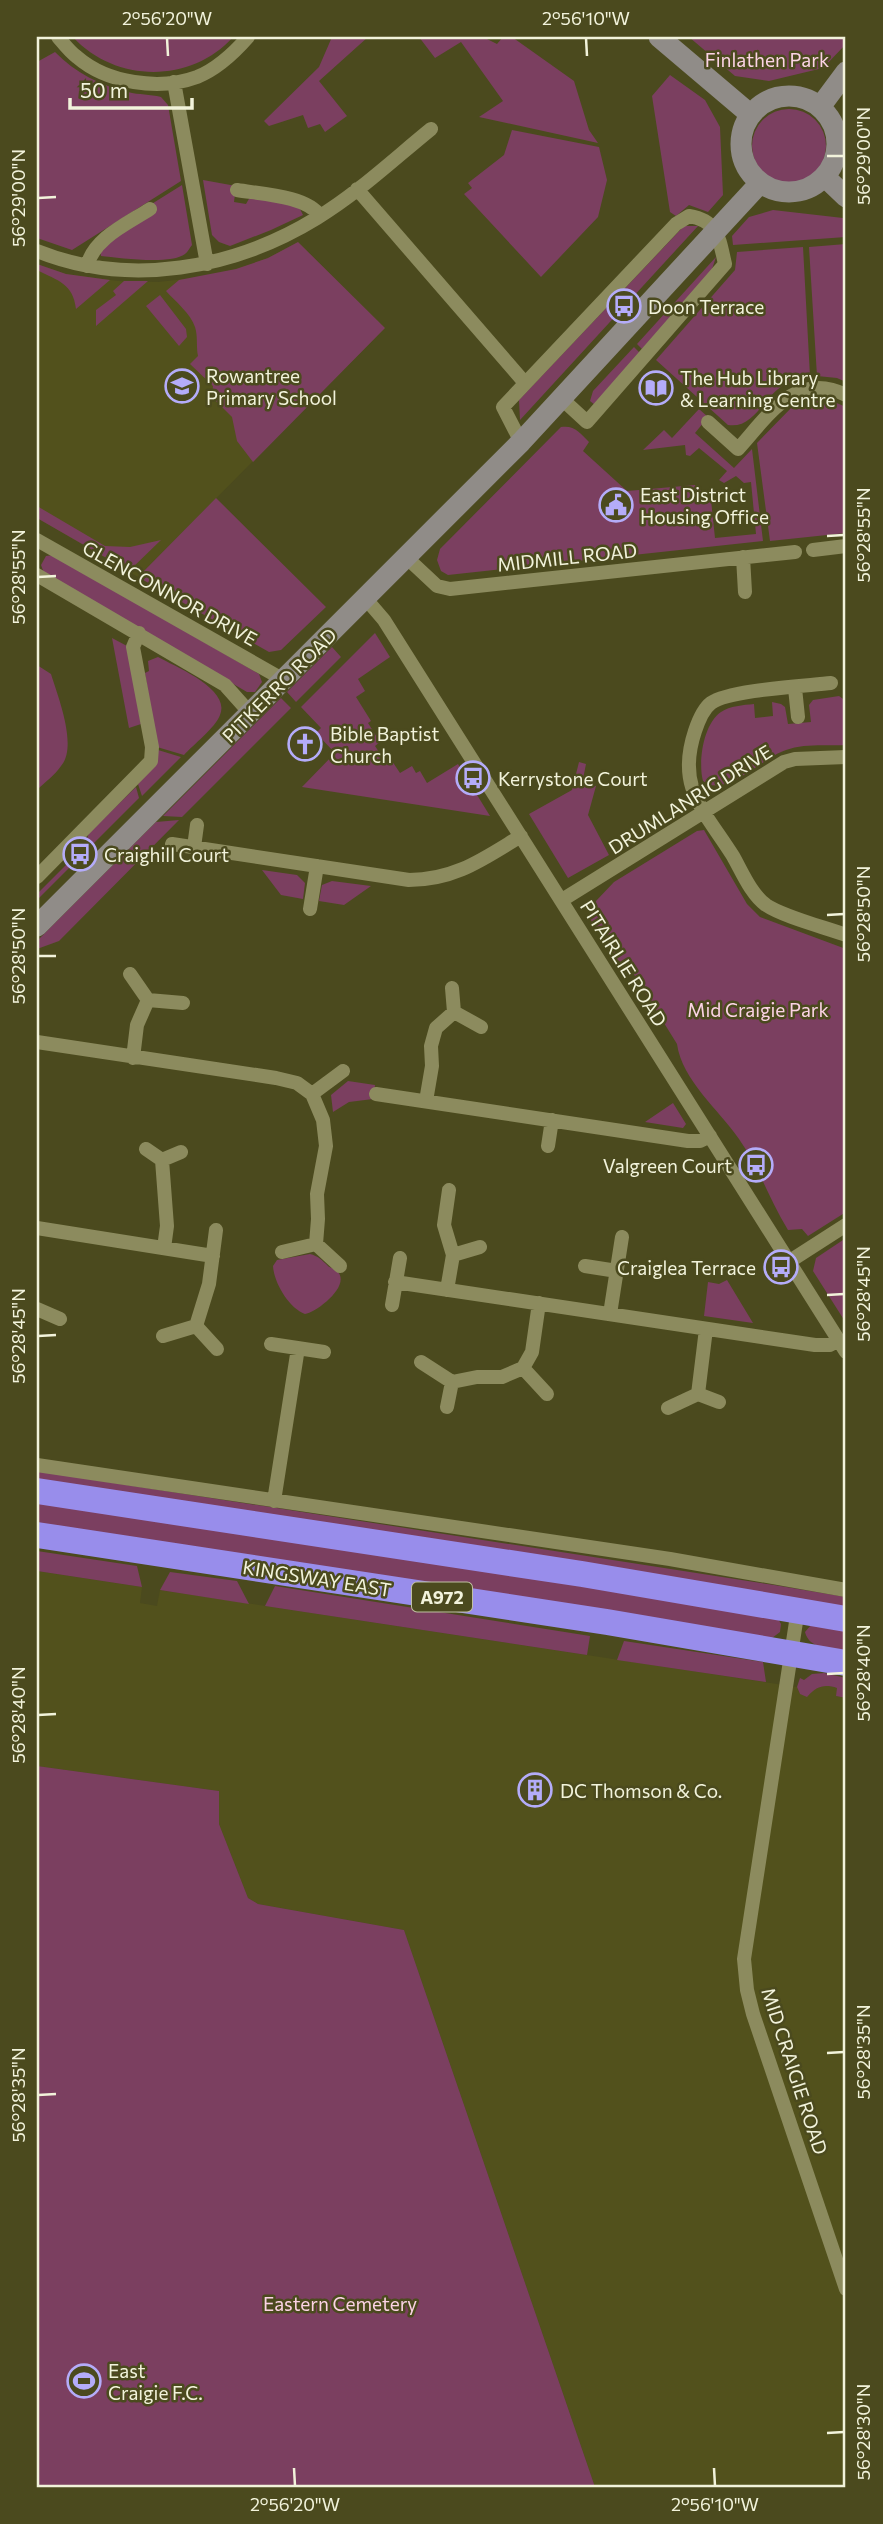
<svg xmlns="http://www.w3.org/2000/svg" width="883" height="2524" font-family="Commissioner,sans-serif">
  <rect width="100%" height="100%" fill="#4b4a1e"/>
  <!-- built -->
  <path fill="#52511c" d="M 298,242 L 385,328 L 138,577 L 37,518 L 37,264 L 66,274 L 118,281 L 158,282 L 203,277 L 236,269 L 268,258 Z
    M 37,1571 L 142,1587 L 140,1603 L 157,1606 L 160,1590 L 797,1687 L 800,1694 L 826,1685 L 838,1688 L 836,1696 L 846,1698 L 846,2487 L 595,2487 L 404,1930 L 258,1904 L 248,1898 L 219,1824 L 219,1791 L 37,1766 Z"/>
  <!-- green -->
  <path fill="#7b3f60" d="M 73,37 L 233,37 C 191,84 115,83 73,37 Z
    M 332,37 L 368,37 L 319,81 L 347,116 L 325,132 L 320,124 L 308,128 L 303,115 L 269,126 L 264,121 L 319,67 Z
    M 419,37 L 483,37 L 497,44 L 503,37 L 512,37 L 574,81 L 589,130 L 598,143 L 479,117 L 503,101 L 461,42 L 435,58 Z
    M 689,37 L 846,37 L 846,44 L 823,68 L 769,81 L 735,76 Z
    M 55,52 C 76,73 99,85 128,92 C 139,95 150,94 161,97 L 168,105 L 181,181 L 72,250 L 37,238 L 37,62 Z
    M 670,75 L 705,100 L 720,127 L 723,195 L 708,212 L 689,205 L 676,216 L 670,212 L 652,96 Z
    M752 146a37 37 0 1 1 74 0a37 37 0 1 1-74 0Z
    M 512,130 L 599,147 L 607,180 L 598,217 L 541,277 L 464,194 L 472,188 L 468,183 L 504,155 Z
    M 203,180 L 236,186 L 234,202 L 246,204 L 250,197 L 298,205 L 303,215 L 271,230 L 230,246 L 219,242 L 212,235 Z
    M 182,185 L 192,245 C 190,247 188,252 185,254 C 171,265 119,258 101,256 L 100,247 L 150,205 Z
    M 773,210 L 843,218 L 846,219 L 846,237 L 733,245 L 732,236 L 749,217 Z
    M 684,226 L 698,226 L 520,420 L 519,400 Z
    M 298,242 L 385,328 L 253,462 L 237,441 L 232,417 L 212,397 L 213,386 L 190,364 L 198,356 C 196,346 198,336 195,327 C 191,314 175,301 166,291 L 179,280 L 236,269 L 268,258 Z
    M 846,244 L 846,382 L 837,378 L 817,376 L 809,247 Z
    M 803,247 L 810,376 C 802,379 792,381 784,385 C 763,397 754,429 728,425 L 656,360 L 735,270 L 737,252 Z
    M 716,257 L 711,272 L 642,349 L 637,344 Z
    M 37,264 L 66,274 L 110,280 L 76,309 C 73,283 58,281 37,270 Z
    M 124,281 L 148,281 L 96,326 L 96,310 L 116,295 L 113,291 Z
    M 160,295 L 186,329 L 187,337 L 179,346 L 146,306 Z
    M 634,347 L 640,353 L 595,405 L 590,401 L 593,391 Z
    M 813,398 L 832,401 L 846,407 L 846,533 L 770,541 L 757,443 L 794,405 Z
    M 699,409 L 708,417 L 695,433 L 734,468 L 752,449 L 763,541 L 448,575 L 441,571 L 437,560 L 440,549 L 561,427 C 575,425 580,433 589,442 L 583,451 L 627,491 L 695,485 L 711,500 L 715,538 L 756,534 L 751,482 L 744,483 L 736,476 L 724,483 L 719,480 L 727,471 L 699,448 L 690,456 L 686,455 L 685,445 L 643,450 L 664,430 L 672,438 Z
    M 216,498 L 326,607 L 281,650 L 269,652 L 138,577 Z
    M 37,506 L 105,546 L 130,547 L 161,540 L 129,571 L 37,518 Z
    M 54,555 L 259,674 L 262,682 L 255,692 L 247,692 L 44,573 L 41,565 L 46,556 Z
    M 375,633 L 390,657 L 358,679 L 365,691 L 356,697 L 371,721 L 368,723 L 380,742 L 375,746 L 383,758 L 388,755 L 400,773 L 412,766 L 416,773 L 420,771 L 427,783 L 458,764 L 490,816 L 302,787 L 335,753 L 316,733 L 321,728 L 301,707 Z
    M 112,638 L 127,646 L 141,724 L 129,728 Z
    M 332,647 L 341,657 L 296,702 L 287,692 Z
    M 158,657 C 176,667 231,689 220,715 C 216,727 193,745 184,755 L 157,747 L 145,673 L 149,671 L 148,661 Z
    M 37,665 L 51,674 C 58,697 78,746 61,766 C 55,775 45,782 37,790 Z
    M 839,696 L 846,701 L 846,745 C 827,746 804,743 786,750 C 763,757 725,799 703,781 C 698,763 703,724 721,712 C 730,706 743,705 754,704 L 755,718 L 773,716 L 772,702 L 781,704 L 785,707 L 788,724 L 811,722 L 809,705 L 813,700 Z
    M 281,698 L 291,708 L 182,817 L 163,816 Z
    M 158,750 L 181,757 L 142,796 L 138,784 L 157,763 Z
    M 579,762 L 586,764 L 582,784 L 596,786 L 588,815 L 609,855 L 568,878 L 529,814 L 572,790 Z
    M 136,787 L 139,798 L 37,900 L 37,894 L 84,847 L 89,833 Z
    M 179,820 L 59,941 L 37,949 L 37,941 L 156,822 Z
    M 704,830 L 747,904 L 760,917 L 846,949 L 846,1212 L 808,1236 L 802,1229 L 788,1230 C 770,1201 759,1167 739,1139 C 719,1110 682,1080 677,1044 L 630,968 L 616,959 L 590,919 L 596,901 L 614,882 L 697,831 Z
    M 262,870 L 297,875 L 305,883 L 303,899 L 281,895 Z
    M 332,881 L 371,886 L 344,905 L 319,901 L 322,885 Z
    M 348,1081 L 375,1085 L 373,1099 L 349,1102 L 333,1112 L 331,1095 Z
    M 673,1103 L 686,1124 L 683,1128 L 645,1122 Z
    M 846,1238 L 846,1323 L 813,1271 L 816,1258 Z
    M 310,1254 C 318,1256 322,1260 328,1266 C 330,1268 335,1268 337,1271 C 352,1285 317,1312 305,1314 C 289,1308 274,1283 273,1266 L 277,1260 Z
    M 727,1280 L 753,1323 L 704,1316 L 708,1282 L 719,1284 Z
    M 37,1471 L 774,1585 L 846,1597 L 846,1609 L 37,1482 Z
    M 37,1501 L 777,1617 L 781,1624 L 780,1632 L 772,1638 L 37,1526 Z
    M 37,1551 L 137,1566 L 142,1587 L 37,1571 Z
    M 170,1572 L 237,1581 L 249,1604 L 160,1590 Z
    M 275,1586 L 590,1636 L 587,1655 L 265,1606 Z
    M 811,1625 L 846,1627 L 846,1652 C 831,1649 809,1649 805,1632 Z
    M 624,1641 L 763,1662 L 766,1682 L 617,1660 Z
    M 824,1673 L 846,1678 L 846,1698 L 836,1696 L 837,1688 C 824,1684 817,1686 807,1697 L 800,1694 L 797,1687 L 800,1678 L 804,1680 L 812,1674 Z
    M 37,1766 L 219,1791 L 219,1824 L 248,1898 L 258,1904 L 404,1930 L 595,2487 L 37,2487 Z"/>
  <g fill="none" stroke-linecap="round" stroke-linejoin="round">
    <!-- street -->
    <path stroke="#8c8b5e" stroke-width="14" d="M 58,37 C 64,44 70,52 77,57 C 107,83 159,91 197,77 C 217,69 234,53 248,37
      M 174,82 L 207,264
      M 357,189 L 525,383
      M 237,190 C 261,194 307,196 320,216
      M 37,251 C 129,288 234,269 317,218 C 358,193 394,159 431,129
      M 87,266 C 94,238 127,224 150,209
      M 708,422 L 738,449 C 768,416 796,370 846,395
      M 521,442 L 503,407 L 676,224 L 689,216 C 719,221 719,239 725,264 L 587,422 L 562,399
      M 37,540 L 284,680
      M 813,550 L 846,546
      M 406,557 L 437,586 L 450,589 L 795,552
      M 743,557 L 745,592
      M 37,575 L 225,685 L 250,713
      M 366,599 L 384,620 L 846,1352
      M 831,683 C 805,686 729,690 711,703 C 703,709 698,722 695,731 C 676,788 704,810 733,856 C 742,872 751,894 766,905 C 784,917 824,927 846,935
      M 795,688 L 798,717
      M 172,844 L 409,880 C 455,880 483,859 521,836
      M 194,847 L 197,825
      M 37,877 L 151,761 L 152,747 L 133,647 L 139,633
      M 562,900 L 784,762 L 795,759 L 846,757
      M 310,909 L 317,866
      M 130,974 L 148,1000 L 137,1025 L 133,1058
      M 452,988 L 454,1012
      M 148,1000 L 183,1003
      M 37,1042 L 276,1078 L 297,1083 L 312,1094 L 323,1120 L 326,1146 L 317,1194 L 318,1219 L 316,1244 L 282,1252
      M 312,1094 L 343,1071
      M 376,1094 L 688,1141 L 700,1141 L 710,1136
      M 426,1101 L 432,1066 L 431,1046 L 436,1028 L 454,1012 L 481,1027
      M 548,1146 L 552,1120
      M 146,1149 L 162,1160 L 181,1152
      M 162,1160 L 167,1226 L 164,1248
      M 37,1228 L 213,1256
      M 316,1244 L 340,1266
      M 453,1255 L 480,1247
      M 790,1261 L 846,1225
      M 585,1266 L 617,1271
      M 395,1282 L 815,1345 L 830,1345 L 839,1340
      M 447,1290 L 453,1255 L 444,1225 L 449,1190
      M 392,1305 L 400,1258
      M 37,1309 L 60,1319
      M 610,1314 L 622,1237
      M 196,1326 L 217,1349
      M 163,1336 L 196,1326 L 209,1284 L 216,1230
      M 271,1344 L 324,1352
      M 421,1362 L 452,1382 L 477,1377 L 502,1377 L 523,1368 L 532,1352 L 539,1303
      M 523,1368 L 547,1394
      M 698,1394 L 719,1402
      M 447,1407 L 452,1382
      M 668,1408 L 698,1394 L 706,1329
      M 37,1465 L 670,1559 L 846,1590
      M 274,1501 L 298,1348
      M 798,1609 L 744,1959 L 747,1990 L 753,2014 L 846,2289"/>
    <!-- secondary -->
    <path stroke="#908c88" stroke-width="21" d="M 659,37 L 751,115
      M741 144a48 48 0 1 1 96 0a48 48 0 1 1-96 0Z
      M 820,107 L 846,72
      M 825,177 L 846,197
      M 37,926 L 521,442 L 760,183"/>
    <!-- highway -->
    <path stroke="#988deb" stroke-width="26" d="M 37,1491 L 582,1574 L 846,1619
      M 37,1535 L 607,1622 L 846,1663"/>
  </g>
  <!-- ticks -->
  <path fill="none" stroke="#f2f3db" stroke-width="2.5" d="M 167,38 L 168,56M 586,38 L 587,56M 827,156 L 844,156M 38,198 L 56,197M 827,536 L 844,535M 38,577 L 56,576M 827,915 L 844,914M 38,956 L 56,956M 827,1295 L 844,1294M 38,1336 L 56,1335M 827,1674 L 844,1673M 38,1715 L 56,1714M 827,2053 L 844,2052M 38,2095 L 56,2094M 827,2433 L 844,2432M 294,2468 L 295,2486M 714,2468 L 715,2486"/>
  <!-- icons -->
  <defs>
    <symbol id="bus-ring" viewBox="-11 -11 22 22"><circle r="9.5" fill="#4b4a1e" stroke="#b4acf9" stroke-width="1.5"/><path d="M-5-6H5V4H4V6H2V4H-2V6H-4V4H-5ZM-3.5-4V0h7V-4ZM-3.5 1.2v1.5H-2V1.2ZM2 1.2v1.5H3.5V1.2Z" fill="#b4acf9"/></symbol>
    <symbol id="school-ring" viewBox="-11 -11 22 22"><circle r="9.5" fill="#4b4a1e" stroke="#b4acf9" stroke-width="1.5"/><path d="M0-5L7-2L0 1L-7-2ZM-4 1L0 2.5L4 1V4Q0 6-4 4Z" fill="#b4acf9"/></symbol>
    <symbol id="library-ring" viewBox="-11 -11 22 22"><circle r="9.5" fill="#4b4a1e" stroke="#b4acf9" stroke-width="1.5"/><path d="M-6-4Q-3-5.5-.7-3.5V5Q-3 3-6 4ZM6-4Q3-5.5 .7-3.5V5Q3 3 6 4Z" fill="#b4acf9"/></symbol>
    <symbol id="civic-ring" viewBox="-11 -11 22 22"><circle r="9.5" fill="#4b4a1e" stroke="#b4acf9" stroke-width="1.5"/><path d="M-.6-6.5H3V-4.5H.6V-3L4-1V1h2V6H-6V1h2V-1L-.6-3ZM-1.2 2.5V6h2.4V2.5Z" fill="#b4acf9"/></symbol>
    <symbol id="church-ring" viewBox="-11 -11 22 22"><circle r="9.5" fill="#4b4a1e" stroke="#b4acf9" stroke-width="1.5"/><path d="M-1.2-6h2.4v3.5h3.3v2.4h-3.3V6h-2.4V-.1h-3.3v-2.4h3.3Z" fill="#b4acf9"/></symbol>
    <symbol id="building-ring" viewBox="-11 -11 22 22"><circle r="9.5" fill="#4b4a1e" stroke="#b4acf9" stroke-width="1.5"/><path d="M-4-6H4V6H1V3H-1V6H-4ZM-2.5-4.3h1.7v1.8h-1.7ZM.8-4.3h1.7v1.8H.8ZM-2.5-1h1.7V.8h-1.7ZM.8-1h1.7V.8H.8Z" fill="#b4acf9"/></symbol>
    <symbol id="stadium-ring" viewBox="-11 -11 22 22"><circle r="9.5" fill="#4b4a1e" stroke="#b4acf9" stroke-width="1.5"/><path d="M0-5a6.5 5 0 1 0 0 10a6.5 5 0 1 0 0-10ZM-3.5-1.8h7v3.6h-7Z" fill="#b4acf9"/></symbol>
  </defs>
  <g fill-rule="evenodd">
    <use href="#bus-ring" x="605" y="287" width="38" height="38"/>
    <use href="#school-ring" x="163" y="367" width="38" height="38"/>
    <use href="#library-ring" x="637" y="369" width="38" height="38"/>
    <use href="#civic-ring" x="597" y="486" width="38" height="38"/>
    <use href="#church-ring" x="286" y="725" width="38" height="38"/>
    <use href="#bus-ring" x="454" y="759" width="38" height="38"/>
    <use href="#bus-ring" x="61" y="835" width="38" height="38"/>
    <use href="#bus-ring" x="737" y="1146" width="38" height="38"/>
    <use href="#bus-ring" x="762" y="1248" width="38" height="38"/>
    <use href="#building-ring" x="516" y="1771" width="38" height="38"/>
    <use href="#stadium-ring" x="65" y="2362" width="38" height="38"/>
  </g>
  <g text-anchor="middle" dominant-baseline="central" stroke-width="5" stroke-linejoin="round" paint-order="stroke">
    <!-- shield labels -->
    <rect fill="#4b4a1e" stroke="#c0c0a2" stroke-width="2" x="412" y="1582.5" width="60" height="29" rx="5"/>
    <g font-size="18" font-weight="bold" fill="#f2f3db">
      <text x="442" y="1597">A972</text>
    </g>
    <!-- park labels -->
    <g font-size="19" fill="#fcd3e6" stroke="#4b4a1e">
      <text x="767" y="59">Finlathen Park</text>
      <text x="758" y="1009">Mid Craigie Park</text>
      <text x="340" y="2303">Eastern Cemetery</text>
    </g>
    <!-- poi labels -->
    <g font-size="19" fill="#f2f3db" stroke="#4b4a1e" text-anchor="start">
      <text x="648" y="306">Doon Terrace</text>
      <text x="206" y="375">Rowantree<tspan x="206" dy="22">Primary School</tspan></text>
      <text x="680" y="377">The Hub Library<tspan x="680" dy="22">&amp; Learning Centre</tspan></text>
      <text x="640" y="494">East District<tspan x="640" dy="22">Housing Office</tspan></text>
      <text x="330" y="733">Bible Baptist<tspan x="330" dy="22">Church</tspan></text>
      <text x="498" y="778">Kerrystone Court</text>
      <text x="104" y="854">Craighill Court</text>
      <text x="732" y="1165" text-anchor="end">Valgreen Court</text>
      <text x="756" y="1267" text-anchor="end">Craiglea Terrace</text>
      <text x="560" y="1790">DC Thomson &amp; Co.</text>
      <text x="108" y="2370">East<tspan x="108" dy="22">Craigie F.C.</tspan></text>
    </g>
    <!-- street labels -->
    <g font-size="19" fill="#f2f3db" stroke="#4b4a1e">
      <text transform="translate(567 557) rotate(-6)">MIDMILL ROAD</text>
      <text transform="translate(170 593) rotate(29)">GLENCONNOR DRIVE</text>
      <text transform="translate(279 685) rotate(-45)">PITKERRO ROAD</text>
      <text transform="translate(690 799) rotate(-32)">DRUMLANRIG DRIVE</text>
      <text transform="translate(624 963) rotate(58)">PITAIRLIE ROAD</text>
      <text transform="translate(317 1578) rotate(9)">KINGSWAY EAST</text>
      <text transform="translate(795 2071) rotate(72)">MID CRAIGIE ROAD</text>
    </g>
  </g>
  <!-- border -->
  <rect width="883" height="2524" fill="none" stroke="#4b4a1e" stroke-width="77"/>
  <!-- scale -->
  <path d="M70 98v10h122v-10" fill="none" stroke="#f2f3db" stroke-width="3.5"/>
  <text x="80" y="98" font-size="21" fill="#f2f3db" stroke="#4b4a1e" stroke-width="5" paint-order="stroke">50 m</text>
  <rect x="38" y="38" width="806" height="2448" fill="none" stroke="#f2f3db" stroke-width="2.5"/>
  <g font-size="18" text-anchor="middle" fill="#f2f3db">
    <text x="167" y="25">2°56'20"W</text>
    <text x="586" y="25">2°56'10"W</text>
    <text transform="translate(864 156) rotate(-90)" y="6">56°29'00"N</text>
    <text transform="translate(19 198) rotate(-90)" y="6">56°29'00"N</text>
    <text transform="translate(864 535) rotate(-90)" y="6">56°28'55"N</text>
    <text transform="translate(19 577) rotate(-90)" y="6">56°28'55"N</text>
    <text transform="translate(864 914) rotate(-90)" y="6">56°28'50"N</text>
    <text transform="translate(19 956) rotate(-90)" y="6">56°28'50"N</text>
    <text transform="translate(864 1294) rotate(-90)" y="6">56°28'45"N</text>
    <text transform="translate(19 1336) rotate(-90)" y="6">56°28'45"N</text>
    <text transform="translate(864 1673) rotate(-90)" y="6">56°28'40"N</text>
    <text transform="translate(19 1715) rotate(-90)" y="6">56°28'40"N</text>
    <text transform="translate(864 2052) rotate(-90)" y="6">56°28'35"N</text>
    <text transform="translate(19 2095) rotate(-90)" y="6">56°28'35"N</text>
    <text transform="translate(864 2432) rotate(-90)" y="6">56°28'30"N</text>
    <text x="295" y="2511">2°56'20"W</text>
    <text x="715" y="2511">2°56'10"W</text>
  </g>
</svg>
